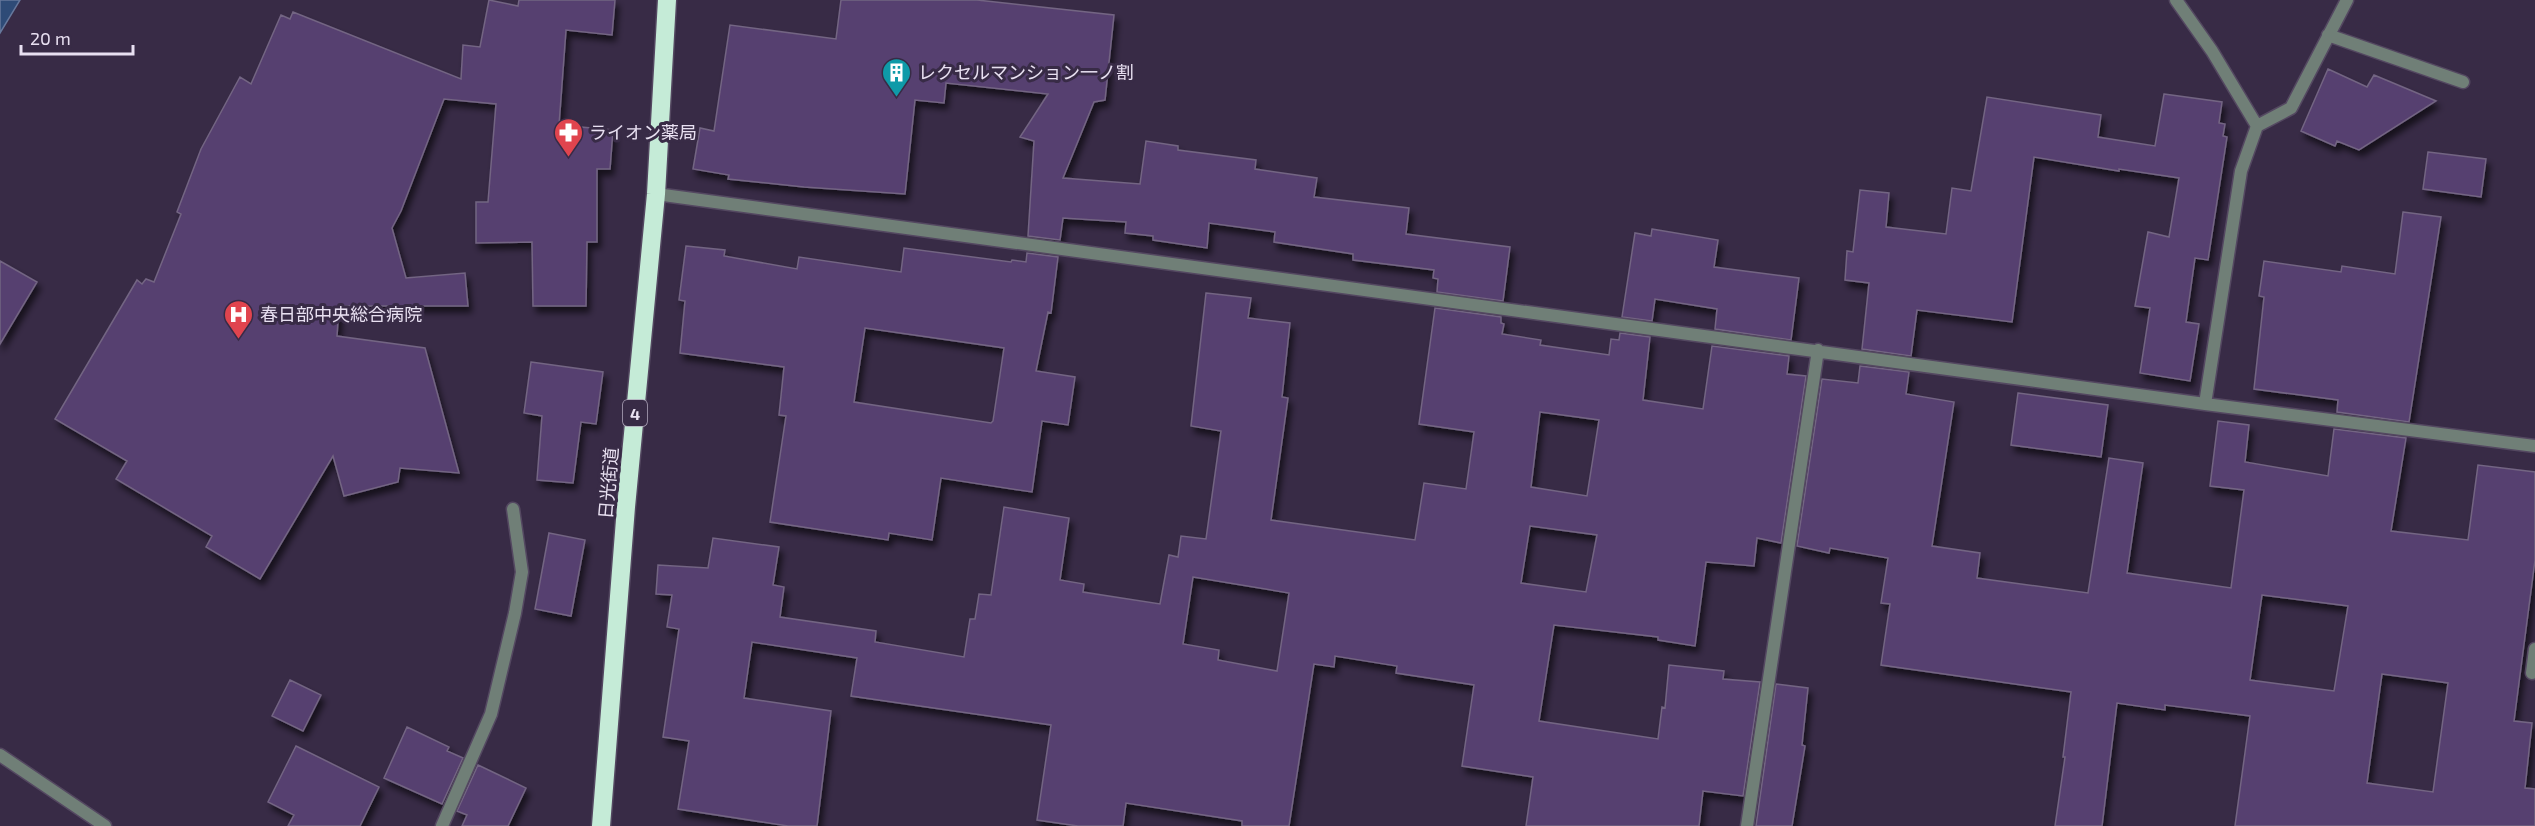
<svg xmlns="http://www.w3.org/2000/svg" width="2535" height="826" font-family="'Exo 2','Noto Sans JP',sans-serif">
  <defs>
    <filter id="shadow"><feDropShadow dx="3.5" dy="6" stdDeviation="3" flood-color="#0009"/></filter>
  </defs>
  <rect width="100%" height="100%" fill="#382b46"/>
  <!-- water -->
  <path fill="#2e4b77" stroke="#66789c" stroke-width="1.5" d="M 0,0 L 20,0 L 0,33 Z"/>
  <!-- building -->
  <path fill="#573f6f" stroke="#736583" stroke-width="1.5" fill-rule="evenodd" filter="url(#shadow)" d="M 489,0 L 518,6 L 519,0 L 615,0 L 612,35 L 566,30 L 559,125 L 613,130 L 610,169 L 597,169 L 597,242 L 587,242 L 586,306 L 533,306 L 532,242 L 476,243 L 476,202 L 488,202 L 496,104 L 444,99 L 401,211 L 392,228 L 406,278 L 465,273 L 468,306 L 339,306 L 337,336 L 425,348 L 459,473 L 400,468 L 398,482 L 344,496 L 333,456 L 260,579 L 206,547 L 212,536 L 116,479 L 127,461 L 55,419 L 137,280 L 142,284 L 146,279 L 154,282 L 181,214 L 177,212 L 201,149 L 240,77 L 251,84 L 281,15 L 290,19 L 293,12 L 461,79 L 463,45 L 480,47 Z
    M 841,0 L 977,0 L 1114,15 L 1105,100 L 1094,102 L 1063,178 L 1140,184 L 1146,141 L 1178,146 L 1178,150 L 1256,160 L 1255,169 L 1317,178 L 1314,197 L 1409,208 L 1406,234 L 1510,247 L 1503,301 L 1437,292 L 1438,279 L 1433,278 L 1434,270 L 1353,260 L 1353,254 L 1274,242 L 1275,232 L 1209,223 L 1207,248 L 1153,240 L 1153,236 L 1125,233 L 1126,222 L 1063,218 L 1060,240 L 1028,236 L 1034,141 L 1020,137 L 1048,94 L 946,83 L 944,103 L 915,100 L 905,194 L 804,187 L 728,179 L 729,175 L 693,169 L 700,128 L 714,131 L 730,25 L 836,39 Z
    M 2328,69 L 2367,87 L 2374,75 L 2436,101 L 2359,150 L 2337,141 L 2335,146 L 2301,131 Z
    M 2164,94 L 2222,102 L 2219,123 L 2225,124 L 2223,136 L 2227,137 L 2208,260 L 2195,258 L 2186,322 L 2199,324 L 2190,381 L 2140,373 L 2150,308 L 2135,306 L 2148,232 L 2169,237 L 2179,178 L 2119,169 L 2119,171 L 2034,157 L 2012,322 L 1917,310 L 1911,356 L 1862,349 L 1869,283 L 1845,280 L 1847,251 L 1853,252 L 1860,190 L 1889,193 L 1886,227 L 1946,234 L 1952,188 L 1971,191 L 1987,97 L 2101,115 L 2098,137 L 2155,146 Z
    M 2428,152 L 2486,159 L 2481,197 L 2423,189 Z
    M 2403,212 L 2441,217 L 2409,422 L 2337,412 L 2338,400 L 2254,389 L 2264,297 L 2259,296 L 2264,261 L 2341,272 L 2342,266 L 2395,274 Z
    M 1652,229 L 1718,240 L 1714,267 L 1799,278 L 1791,340 L 1715,329 L 1717,309 L 1655,299 L 1652,321 L 1622,317 L 1635,233 L 1651,236 Z
    M 686,246 L 725,250 L 724,256 L 797,269 L 799,257 L 901,272 L 904,248 L 1011,262 L 1012,260 L 1026,262 L 1027,253 L 1058,257 L 1051,313 L 1048,312 L 1036,371 L 1075,377 L 1068,425 L 1042,421 L 1032,492 L 941,478 L 932,540 L 889,533 L 888,540 L 770,522 L 786,416 L 779,415 L 784,367 L 680,353 L 685,301 L 679,300 ZM 865,328 L 1004,348 L 993,421 L 991,423 L 854,402 Z
    M 0,261 L 37,282 L 0,344 Z
    M 1206,293 L 1251,298 L 1248,318 L 1290,323 L 1282,397 L 1288,398 L 1271,520 L 1415,540 L 1424,483 L 1466,489 L 1474,432 L 1419,424 L 1435,308 L 1501,317 L 1501,323 L 1504,324 L 1502,334 L 1541,340 L 1540,345 L 1609,355 L 1611,339 L 1619,340 L 1620,333 L 1650,337 L 1643,400 L 1703,409 L 1712,346 L 1789,356 L 1787,374 L 1806,376 L 1781,543 L 1757,538 L 1754,566 L 1706,562 L 1695,646 L 1658,640 L 1658,637 L 1554,625 L 1539,721 L 1658,739 L 1662,707 L 1665,708 L 1669,665 L 1724,671 L 1723,679 L 1760,682 L 1743,796 L 1703,791 L 1699,826 L 1526,826 L 1533,777 L 1462,766 L 1474,685 L 1396,673 L 1397,666 L 1335,656 L 1334,667 L 1314,664 L 1289,826 L 1242,826 L 1242,821 L 1126,803 L 1123,826 L 1078,826 L 1037,820 L 1051,725 L 851,696 L 857,658 L 752,642 L 744,698 L 831,711 L 817,826 L 788,826 L 678,809 L 689,741 L 663,737 L 679,629 L 667,627 L 672,595 L 656,594 L 658,565 L 708,568 L 713,538 L 779,547 L 773,585 L 784,587 L 780,617 L 876,631 L 875,642 L 964,657 L 970,619 L 975,619 L 979,594 L 991,595 L 1004,507 L 1069,518 L 1060,580 L 1084,584 L 1083,592 L 1160,604 L 1169,555 L 1178,557 L 1181,536 L 1206,539 L 1221,431 L 1191,426 ZM 1540,412 L 1599,420 L 1587,496 L 1531,487 ZM 1530,526 L 1597,535 L 1586,592 L 1521,583 ZM 1193,577 L 1289,593 L 1277,671 L 1218,660 L 1219,650 L 1183,644 Z
    M 531,362 L 603,372 L 596,424 L 581,422 L 573,483 L 537,480 L 542,416 L 524,413 Z
    M 1860,366 L 1909,372 L 1906,394 L 1954,402 L 1932,546 L 1980,553 L 1977,578 L 2088,593 L 2109,458 L 2143,463 L 2127,573 L 2231,588 L 2244,490 L 2210,486 L 2218,421 L 2249,425 L 2245,462 L 2328,476 L 2334,429 L 2406,438 L 2391,531 L 2468,540 L 2478,465 L 2535,472 L 2535,560 L 2514,721 L 2532,723 L 2525,788 L 2535,789 L 2535,826 L 2235,826 L 2250,716 L 2165,705 L 2165,710 L 2117,703 L 2102,826 L 2055,826 L 2065,757 L 2063,757 L 2071,692 L 1881,665 L 1890,604 L 1881,603 L 1888,558 L 1830,548 L 1829,553 L 1797,546 L 1822,379 L 1858,383 ZM 2262,595 L 2348,606 L 2334,691 L 2250,680 ZM 2382,674 L 2448,683 L 2433,792 L 2367,783 Z
    M 2018,393 L 2108,405 L 2101,457 L 2011,445 Z
    M 549,533 L 585,540 L 571,616 L 535,609 Z
    M 290,680 L 321,695 L 303,731 L 272,716 Z
    M 1776,684 L 1808,688 L 1802,745 L 1805,746 L 1792,826 L 1756,826 Z
    M 407,727 L 449,747 L 447,751 L 463,758 L 442,804 L 384,778 Z
    M 296,746 L 379,787 L 360,826 L 288,826 L 294,815 L 268,802 Z
    M 478,765 L 526,788 L 508,826 L 462,826 L 467,815 L 457,811 Z"/>
  <g fill="none" stroke-linecap="round" stroke-linejoin="round">
    <defs>
      <path id="lane" d="M 2532,673 L 2535,649"/>
      <path id="street" d="M 2176,0 L 2212,51 L 2257,126
        M 2328,35 L 2463,82
        M 656,194 L 2205,404 L 2535,446
        M 2205,404 L 2241,171 L 2257,126 L 2291,108 L 2347,0
        M 0,755 L 105,826
        M 442,826 L 491,714 L 515,613 L 522,572 L 513,509
        M 1747,826 L 1818,350"/>
      <path id="highway" d="M 601,826 L 626,507 L 656,194 L 667,0"/>
    </defs>
    <!-- lane casing -->
    <use href="#lane" stroke="#544861" stroke-width="15"/>
    <!-- street casing -->
    <use href="#street" stroke="#544861" stroke-width="15"/>
    <!-- highway casing -->
    <use href="#highway" stroke="#544861" stroke-width="21"/>
    <!-- lane -->
    <use href="#lane" stroke="#707f77" stroke-width="12"/>
    <!-- street -->
    <use href="#street" stroke="#707f77" stroke-width="12"/>
    <!-- highway -->
    <use href="#highway" stroke="#c5ebd7" stroke-width="18"/>
  </g>
  <!-- icons -->
  <defs>
    <symbol id="building-pin" viewBox="-11 -11 22 30"><path d="M0 17L-7.5 6A9.5 9.5 0 1 1 7.5 6Z" fill="#0f9aa8" stroke="#382b46"/><path d="M-4-6H4V6H1V3H-1V6H-4ZM-2.5-4.3h1.7v1.8h-1.7ZM.8-4.3h1.7v1.8H.8ZM-2.5-1h1.7V.8h-1.7ZM.8-1h1.7V.8H.8Z" fill="#fff"/></symbol>
    <symbol id="pharmacy-pin" viewBox="-11 -11 22 30"><path d="M0 17L-7.5 6A9.5 9.5 0 1 1 7.5 6Z" fill="#e0444e" stroke="#382b46"/><path d="M-2-6h4v4h4v4h-4v4h-4v-4h-4v-4h4Z" fill="#fff"/></symbol>
    <symbol id="hospital-pin" viewBox="-11 -11 22 30"><path d="M0 17L-7.5 6A9.5 9.5 0 1 1 7.5 6Z" fill="#e0444e" stroke="#382b46"/><path d="M-5-5h3v3.5h4V-5h3V5h-3V1.5h-4V5h-3Z" fill="#fff"/></symbol>
  </defs>
  <g fill-rule="evenodd">
    <use href="#building-pin" x="880" y="56" width="33" height="45"/>
    <use href="#pharmacy-pin" x="552" y="116" width="33" height="45"/>
    <use href="#hospital-pin" x="222" y="298" width="33" height="45"/>
  </g>
  <g text-anchor="middle" dominant-baseline="central" stroke-width="6" stroke-linejoin="round" paint-order="stroke">
    <!-- shield labels -->
    <rect fill="#382b46" stroke="#b3aabe" stroke-width="1.5" x="623" y="400" width="24" height="26" rx="4.5"/>
    <g font-size="16" font-weight="bold" fill="#e8e0f1">
      <text x="635" y="413">4</text>
    </g>
    <!-- poi labels -->
    <g font-size="18" fill="#e8e0f1" stroke="#382b46" text-anchor="start">
      <text x="918" y="72">レクセルマンション一ノ割</text>
      <text x="589" y="132">ライオン薬局</text>
      <text x="260" y="314">春日部中央総合病院</text>
    </g>
    <!-- street labels -->
    <g font-size="18" fill="#e8e0f1" stroke="#382b46">
      <text transform="translate(608 483) rotate(-85)">日光街道</text>
    </g>
  </g>
  <!-- scale -->
  <path d="M21 45v9h112v-9" fill="none" stroke="#e8e0f1" stroke-width="3"/>
  <text x="30" y="45" font-size="18" fill="#e8e0f1" stroke="#382b46" stroke-width="4.5" paint-order="stroke">20 m</text>
</svg>
